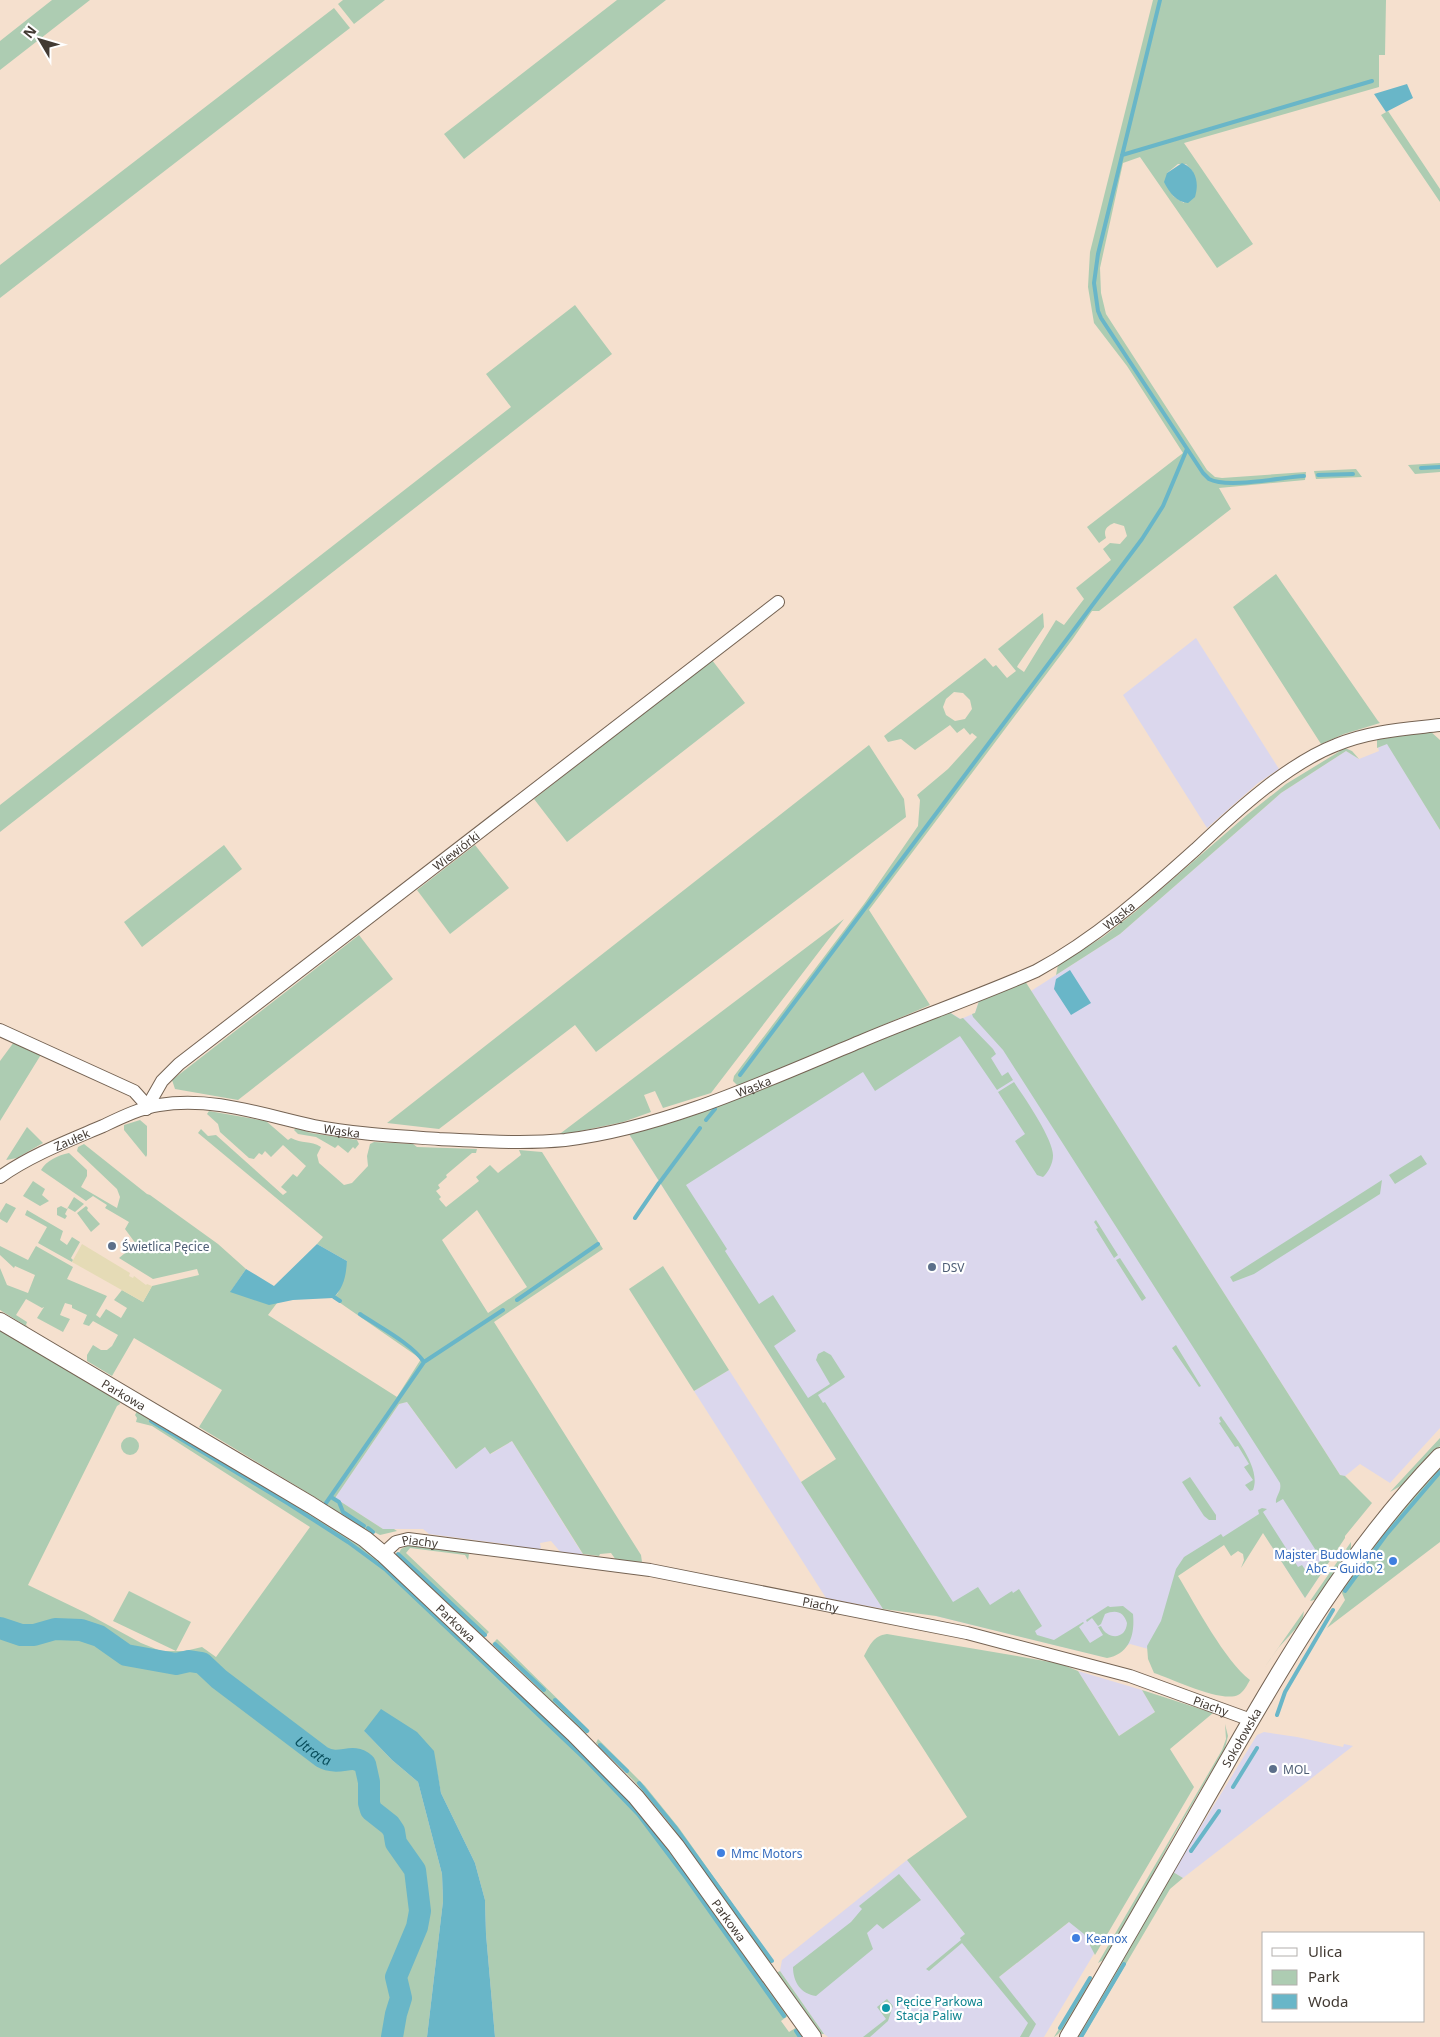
<svg xmlns="http://www.w3.org/2000/svg" width="1440" height="2037" font-family="'Noto Sans',sans-serif">
  <rect width="100%" height="100%" fill="#f5e0ce"/>
  <!-- commercial -->
  <path fill="#dbd7ed" d="M 1196,638 L 1279,769 L 1258,783 L 1207,828 L 1123,695 Z
    M 1387,743 L 1440,830 L 1440,1428 L 1390,1483 L 1360,1464 L 1344,1477 L 1340,1475 L 1031,991 L 1120,934 L 1281,793 L 1346,751 L 1359,759 L 1379,751 L 1378,748 Z
    M 979,1001 L 1332,1557 L 1305,1598 L 1257,1523 L 1178,1575 L 1152,1650 L 1130,1644 L 1104,1657 L 936,1616 L 629,1134 L 757,1091 L 949,1012 L 961,1019 L 975,1013 Z
    M 729,1370 L 883,1609 L 826,1598 L 694,1391 Z
    M 407,1402 L 455,1468 L 485,1447 L 491,1454 L 512,1441 L 585,1558 L 563,1555 L 551,1541 L 540,1543 L 541,1548 L 536,1551 L 514,1549 L 511,1545 L 429,1534 L 423,1529 L 383,1529 L 335,1498 L 399,1404 Z
    M 1078,1671 L 1142,1690 L 1155,1712 L 1119,1736 Z
    M 1264,1732 L 1297,1737 L 1343,1747 L 1344,1744 L 1353,1746 L 1183,1878 L 1173,1872 L 1257,1735 Z
    M 1152,1857 L 1044,2037 L 828,2037 L 824,2034 L 780,1971 L 782,1960 L 907,1860 L 999,1977 Z"/>
  <!-- green -->
  <path fill="#adccb2" fill-rule="evenodd" d="M 52,0 L 90,0 L 0,70 L 0,41 Z
    M 343,0 L 385,0 L 354,24 L 338,4 Z
    M 617,0 L 666,0 L 464,159 L 444,134 Z
    M 1153,0 L 1386,0 L 1385,55 L 1379,55 L 1379,87 L 1184,143 L 1253,244 L 1217,268 L 1140,157 L 1123,163 L 1100,268 L 1101,293 L 1106,314 L 1207,470 L 1215,477 L 1222,478 L 1306,472 L 1305,480 L 1219,488 L 1231,509 L 1099,611 L 1092,611 L 1072,640 L 869,910 L 930,1005 L 743,1085 L 737,1085 L 733,1081 L 734,1076 L 864,904 L 918,826 L 920,800 L 917,795 L 948,769 L 977,737 L 972,733 L 970,735 L 964,728 L 957,733 L 950,725 L 915,750 L 901,739 L 888,742 L 884,736 L 985,658 L 993,667 L 996,665 L 1007,678 L 1016,671 L 998,649 L 1043,613 L 1044,627 L 1018,665 L 1017,667 L 1024,672 L 1056,620 L 1064,625 L 1084,599 L 1076,588 L 1111,560 L 1103,549 L 1110,543 L 1120,544 L 1127,536 L 1124,526 L 1114,523 C 1107,526 1103,530 1106,538 L 1099,543 L 1087,527 L 1183,453 L 1127,366 L 1094,323 L 1088,287 L 1090,252 ZM 1178,164 L 1186,164 L 1193,172 L 1184,203 L 1173,196 L 1167,173 ZM 954,692 L 963,693 L 970,700 L 972,709 L 965,719 L 955,721 L 946,715 L 943,707 L 946,699 Z
    M 334,8 L 350,28 L 0,298 L 0,265 Z
    M 1388,111 L 1440,189 L 1440,202 L 1381,115 Z
    M 575,305 L 612,354 L 0,832 L 0,805 L 511,407 L 486,374 Z
    M 1440,463 L 1440,472 L 1415,474 L 1408,465 Z
    M 1356,469 L 1362,477 L 1316,479 L 1314,471 Z
    M 1276,574 L 1378,721 L 1380,723 L 1344,734 L 1321,744 L 1233,607 Z
    M 712,660 L 745,703 L 567,842 L 534,799 Z
    M 1430,731 L 1440,740 L 1440,830 L 1387,744 L 1377,748 L 1377,738 Z
    M 869,745 L 904,799 L 906,817 L 596,1052 L 575,1025 L 439,1129 L 387,1123 Z
    M 1345,748 L 1352,751 L 1359,759 L 1346,751 L 1281,793 L 1120,934 L 1056,975 L 1058,965 L 1103,937 L 1135,912 L 1248,814 L 1286,784 Z
    M 224,845 L 242,869 L 142,947 L 124,922 Z
    M 475,845 L 509,888 L 450,934 L 417,890 Z
    M 844,919 L 711,1093 L 663,1108 L 655,1091 L 644,1095 L 651,1112 L 623,1122 L 557,1136 Z
    M 359,935 L 393,979 L 238,1100 L 175,1089 L 172,1080 Z
    M 1025,981 L 1340,1475 L 1345,1476 L 1372,1503 L 1345,1536 L 1345,1538 L 1305,1598 L 1263,1533 L 1241,1568 L 1244,1560 L 1243,1554 L 1238,1551 L 1231,1556 L 1224,1545 L 1178,1576 C 1195,1604 1225,1661 1250,1680 C 1247,1685 1244,1692 1238,1695 C 1222,1703 1172,1679 1154,1673 L 1148,1659 L 1147,1646 L 1161,1621 L 1176,1569 L 1184,1557 L 1221,1534 L 1223,1537 L 1259,1514 L 1258,1510 L 1262,1508 L 1267,1509 L 1263,1512 L 1298,1567 L 1302,1565 L 1308,1574 L 1316,1569 L 1314,1566 L 1322,1560 L 1283,1499 L 1276,1503 C 1275,1496 1282,1492 1280,1483 L 1003,1050 L 973,1017 L 972,1014 L 975,1013 L 979,1001 Z
    M 949,1012 L 960,1019 L 963,1018 L 993,1049 L 996,1054 L 991,1058 L 1002,1076 L 1008,1072 L 1013,1080 L 997,1090 L 960,1036 L 875,1091 L 863,1072 L 686,1185 L 727,1249 L 725,1251 L 759,1304 L 773,1295 L 796,1331 L 774,1346 L 808,1398 L 830,1384 L 816,1360 L 818,1354 L 824,1351 L 831,1355 L 845,1377 L 818,1395 L 823,1403 L 825,1402 L 953,1602 L 978,1587 L 990,1605 L 1012,1591 L 1013,1593 L 1019,1589 L 1042,1626 L 1035,1631 L 1037,1635 L 1054,1640 L 1083,1622 L 1084,1623 L 1079,1627 L 1090,1643 L 1103,1635 L 1098,1627 L 1101,1626 C 1107,1640 1126,1640 1127,1623 C 1124,1612 1116,1609 1105,1614 L 1101,1624 L 1098,1626 L 1092,1618 L 1087,1622 L 1086,1620 L 1108,1606 L 1110,1607 L 1123,1606 L 1133,1614 C 1135,1634 1130,1654 1107,1658 L 936,1616 L 883,1609 L 801,1482 L 836,1459 L 629,1134 L 757,1091 Z
    M 14,1042 L 42,1053 L 0,1121 L 0,1061 Z
    M 1014,1082 C 1024,1097 1054,1140 1053,1156 C 1053,1163 1048,1173 1043,1177 L 1037,1175 L 1015,1141 L 1025,1134 L 998,1092 Z
    M 209,1111 L 266,1121 L 288,1140 L 291,1138 C 302,1144 310,1140 321,1147 L 317,1155 L 319,1163 L 344,1185 L 352,1183 L 368,1166 L 367,1156 L 370,1144 L 374,1142 L 413,1144 L 417,1147 L 477,1149 L 476,1153 L 472,1153 L 446,1175 L 447,1177 L 438,1185 L 440,1188 L 436,1191 L 441,1197 L 439,1199 L 446,1207 L 479,1181 L 476,1177 L 490,1165 L 498,1173 L 521,1155 L 519,1150 L 542,1152 L 603,1249 L 494,1322 L 641,1555 L 642,1562 L 616,1560 L 611,1553 L 600,1554 L 599,1556 L 583,1554 L 512,1441 L 490,1454 L 485,1447 L 456,1469 L 407,1402 L 399,1404 L 335,1498 L 383,1529 L 394,1529 L 397,1531 L 380,1535 L 368,1529 L 366,1531 L 323,1502 L 199,1427 L 222,1390 L 134,1338 L 112,1376 L 87,1361 L 87,1355 L 93,1345 L 101,1350 L 107,1350 L 112,1346 L 118,1335 L 93,1321 L 89,1326 L 83,1324 L 87,1315 L 72,1308 L 72,1305 L 65,1303 L 60,1315 L 70,1319 L 63,1332 L 37,1318 L 44,1307 L 42,1308 L 26,1299 L 16,1315 L 27,1322 L 26,1325 L 29,1328 L 0,1310 L 0,1268 L 7,1285 L 28,1293 L 35,1275 L 15,1266 L 14,1268 L 0,1255 L 0,1246 L 28,1260 L 36,1246 L 73,1267 L 67,1279 L 107,1296 L 96,1315 L 100,1318 L 106,1309 L 121,1318 L 127,1308 L 114,1300 L 122,1290 L 143,1302 L 152,1286 L 199,1275 L 197,1269 L 153,1279 L 119,1258 L 136,1244 L 125,1229 L 129,1222 L 105,1208 L 107,1205 L 93,1196 L 86,1201 L 41,1170 C 46,1161 58,1155 69,1153 L 87,1170 L 87,1176 L 81,1187 L 117,1208 L 120,1197 L 117,1189 L 77,1151 L 78,1147 L 84,1144 L 147,1194 L 150,1195 L 218,1244 L 246,1269 L 231,1291 L 277,1303 L 268,1315 L 397,1397 L 421,1359 L 333,1298 L 338,1293 L 347,1261 L 317,1244 L 323,1237 L 198,1133 L 201,1129 L 208,1136 L 216,1135 L 283,1195 L 287,1192 L 281,1187 L 293,1174 L 297,1177 L 306,1166 L 283,1145 L 271,1157 L 265,1151 L 262,1155 L 259,1153 L 254,1159 L 249,1158 L 220,1132 L 218,1124 L 207,1114 ZM 477,1210 L 527,1287 L 488,1313 L 442,1240 Z
    M 140,1120 L 147,1126 L 147,1155 L 146,1157 L 124,1130 L 124,1125 Z
    M 27,1127 L 43,1143 L 17,1158 L 6,1160 Z
    M 296,1128 L 311,1133 L 357,1140 L 359,1144 L 355,1149 L 353,1147 L 348,1153 L 338,1145 L 335,1148 L 316,1137 L 298,1134 L 294,1130 Z
    M 1421,1155 L 1427,1164 L 1395,1184 L 1389,1175 Z
    M 1382,1180 L 1380,1194 L 1254,1274 L 1233,1282 L 1230,1277 Z
    M 33,1181 L 45,1189 L 42,1195 L 49,1201 L 40,1206 L 23,1196 Z
    M 74,1197 L 84,1204 L 75,1212 L 68,1208 L 65,1214 L 67,1216 L 65,1219 L 57,1215 L 57,1208 L 61,1206 L 67,1209 Z
    M 6,1203 L 16,1208 L 7,1223 L 0,1219 L 0,1213 Z
    M 86,1206 L 88,1208 L 87,1210 L 100,1224 L 91,1232 L 77,1213 Z
    M 27,1210 L 63,1231 L 60,1240 L 67,1245 L 72,1237 L 80,1242 L 71,1258 L 73,1260 L 72,1262 L 38,1243 L 47,1227 L 25,1215 Z
    M 1096,1220 L 1118,1255 L 1114,1258 L 1096,1229 L 1098,1228 L 1094,1222 Z
    M 1120,1258 L 1146,1298 L 1142,1301 L 1116,1260 Z
    M 663,1266 L 729,1370 L 694,1391 L 629,1289 Z
    M 0,1328 L 118,1398 L 120,1404 L 117,1406 L 28,1585 L 86,1613 L 141,1643 L 161,1651 L 185,1651 L 202,1647 L 216,1657 L 310,1527 L 152,1426 L 136,1422 L 137,1418 L 135,1415 L 138,1409 L 308,1511 L 359,1544 L 387,1566 L 585,1753 L 651,1824 L 789,2015 L 781,2021 L 789,2032 L 797,2027 L 805,2037 L 495,2037 L 486,1934 L 485,1900 L 475,1863 L 441,1793 L 433,1751 L 364,1731 L 392,1760 L 418,1782 L 442,1874 L 443,1901 L 427,2037 L 0,2037 Z
    M 1176,1345 L 1201,1386 L 1199,1387 L 1172,1348 Z
    M 1221,1416 C 1233,1435 1262,1467 1253,1490 L 1250,1491 L 1245,1485 L 1253,1480 L 1244,1467 L 1249,1464 L 1238,1446 L 1235,1447 L 1219,1423 L 1221,1422 L 1219,1418 Z
    M121 1446a9 9 0 1 1 18 0a9 9 0 1 1-18 0Z
    M 1440,1438 L 1440,1446 L 1404,1484 L 1390,1492 Z
    M 1440,1466 L 1440,1542 L 1327,1628 L 1345,1600 L 1342,1593 L 1343,1586 L 1400,1509 Z
    M 1190,1477 L 1216,1515 L 1216,1520 L 1209,1520 L 1204,1516 L 1182,1482 Z
    M 1351,1542 L 1351,1551 L 1318,1599 L 1310,1601 Z
    M 409,1545 L 464,1552 L 469,1554 L 468,1560 L 465,1555 L 410,1548 L 406,1553 L 489,1632 L 484,1637 L 398,1555 L 401,1549 Z
    M 129,1591 L 191,1622 L 176,1651 L 113,1621 Z
    M 1304,1611 L 1302,1622 L 1279,1647 L 1264,1668 Z
    M 887,1634 L 1017,1656 L 1061,1664 L 1078,1671 L 1119,1736 L 1155,1712 L 1142,1690 L 1213,1713 L 1170,1749 L 1194,1787 L 1095,1955 L 1084,1934 L 1069,1922 L 999,1977 L 1036,2024 L 1029,2037 L 1020,2037 L 1028,2023 L 962,1943 L 929,1971 L 926,1969 L 961,1940 L 960,1938 L 965,1934 L 907,1860 L 967,1817 L 864,1656 C 870,1645 873,1636 887,1634 Z
    M 497,1639 L 590,1731 L 586,1734 L 492,1644 Z
    M 1225,1724 L 1228,1736 L 1225,1748 L 1173,1837 L 1107,1958 L 1098,1963 L 1222,1750 L 1226,1739 Z
    M 598,1739 L 645,1786 L 679,1828 L 773,1961 L 770,1963 L 666,1819 L 634,1781 L 596,1743 Z
    M 1173,1872 L 1183,1878 L 1170,1889 L 1083,2037 L 1076,2037 Z
    M 899,1874 L 921,1900 L 883,1929 L 877,1924 L 867,1933 L 873,1949 L 816,1996 C 801,1994 793,1982 793,1967 L 851,1922 L 862,1909 L 859,1906 Z
    M 780,1971 L 824,2034 L 821,2034 L 776,1973 Z
    M 1090,1976 C 1094,1988 1065,2031 1054,2037 Z
    M 887,1999 L 893,2006 L 888,2021 L 870,2037 L 863,2037 L 886,2019 L 877,2007 Z"/>
  <!-- sand -->
  <path fill="#e5dbb6" d="M 82,1244 L 130,1273 L 129,1276 L 133,1278 L 134,1276 L 146,1285 L 147,1284 L 152,1286 L 143,1302 L 72,1262 Z"/>
  <!-- water -->
  <path fill="#69b6c8" d="M 1407,84 L 1413,98 L 1386,112 L 1374,94 Z
    M 1182,163 C 1197,169 1199,184 1195,197 L 1188,203 C 1176,202 1169,192 1164,182 L 1167,173 Z
    M 1070,970 L 1091,1003 L 1071,1015 L 1054,989 L 1056,979 Z
    M 317,1244 L 347,1261 C 346,1275 344,1288 333,1298 L 293,1300 L 269,1305 L 230,1292 L 246,1269 L 274,1286 Z
    M 381,1709 L 417,1732 L 434,1751 L 441,1793 L 475,1863 L 485,1900 L 486,1934 L 495,2037 L 427,2037 L 443,1901 L 442,1874 L 418,1782 L 392,1760 L 364,1731 Z"/>
  <g fill="none" stroke-linecap="round" stroke-linejoin="round">
    <!-- stream -->
    <path stroke="#69b6c8" stroke-width="4" d="M 1160,0 L 1098,254 L 1094,283 L 1098,311 L 1101,318 L 1203,473 L 1209,479 C 1228,489 1282,477 1304,476
      M 1122,155 L 1372,81
      M 1421,468 L 1440,467
      M 1318,475 L 1353,474
      M 740,1075 L 1142,539 L 1163,506 L 1187,449
      M 706,1120 L 715,1109
      M 660,1182 L 700,1128
      M 635,1218 L 659,1183
      M 334,1297 L 340,1301
      M 517,1300 L 598,1244
      M 360,1314 C 379,1327 411,1343 424,1362
      M 151,1421 L 289,1504 L 348,1542 L 386,1570 L 585,1759 L 638,1814 L 687,1879 L 784,2016
      M 331,1497 L 339,1502 L 343,1512 L 364,1526
      M 326,1503 L 424,1362 L 503,1310
      M 368,1528 L 373,1532
      M 398,1554 L 485,1635
      M 1345,1591 L 1386,1535 L 1440,1472
      M 495,1644 L 544,1690
      M 555,1700 L 587,1731
      M 1277,1715 L 1285,1692 L 1333,1610
      M 600,1745 L 627,1771
      M 639,1783 L 675,1827 L 772,1961
      M 1233,1787 L 1257,1748
      M 1191,1851 L 1219,1811
      M 1060,2028 L 1090,1978
      M 796,2031 L 800,2037
      M 1081,2037 L 1124,1964"/>
    <!-- river -->
    <path stroke="#69b6c8" stroke-width="22" id="s1" d="M 0,1628 L 21,1635 L 34,1635 L 55,1629 L 81,1630 L 99,1636 L 126,1655 L 176,1664 L 189,1661 L 202,1663 L 219,1679 L 322,1757 C 341,1767 351,1752 365,1764 L 369,1782 L 369,1803 L 371,1810 L 390,1825 L 394,1831 L 396,1843 L 415,1870 L 420,1911 L 417,1927 L 396,1977 L 401,1998 L 396,2014 L 392,2037"/>
    <defs>
      <g id="minor">
        <path d="M 0,1030 L 134,1091 L 143,1101 L 146,1109"/>
        <path id="s2" d="M 146,1109 L 162,1081 L 179,1064 L 778,602"/>
        <path id="s3" d="M 0,1177 C 31,1155 68,1141 103,1126 C 120,1118 140,1108 159,1105 C 212,1096 263,1115 314,1126 C 355,1134 398,1136 439,1139 C 481,1141 523,1144 565,1140 C 666,1128 770,1079 864,1040 C 921,1016 979,996 1036,971 C 1095,939 1146,894 1196,849 C 1234,813 1287,764 1336,745 C 1369,731 1405,729 1440,725"/>
        <path id="s4" d="M 383,1554 L 396,1542 L 408,1539 L 650,1570 L 967,1633 L 1130,1676 L 1251,1720"/>
      </g>
      <g id="tertiary">
        <path id="s5" d="M 0,1321 L 311,1505 L 365,1539 L 383,1554 L 574,1734 L 636,1797 L 676,1846 L 813,2037"/>
        <path id="s6" d="M 1068,2037 C 1121,1948 1172,1858 1223,1769 C 1286,1658 1351,1548 1440,1456"/>
      </g>
    </defs>
    <!-- minor casing -->
    <use href="#minor" stroke="#756353" stroke-width="14"/>
    <!-- tertiary casing -->
    <use href="#tertiary" stroke="#756353" stroke-width="18"/>
    <!-- minor -->
    <use href="#minor" stroke="#fff" stroke-width="12"/>
    <!-- tertiary -->
    <use href="#tertiary" stroke="#fff" stroke-width="16"/>
  </g>
  <!-- markers -->
  <g fill="#5c6f8a" stroke="#fff" stroke-width="2">
    <circle cx="112" cy="1246" r="5"/>
    <circle cx="932" cy="1267" r="5"/>
    <circle cx="1273" cy="1769" r="5"/>
  </g>
  <g fill="#3f7fe0" stroke="#fff" stroke-width="2">
    <circle cx="1393" cy="1561" r="5"/>
    <circle cx="721" cy="1853" r="5"/>
    <circle cx="1076" cy="1938" r="5"/>
  </g>
  <circle fill="#0f9aa8" stroke="#fff" stroke-width="2" cx="886" cy="2008" r="5"/>
  <g text-anchor="middle" dominant-baseline="central" stroke-width="4.5" stroke-linejoin="round" paint-order="stroke">
    <!-- street labels -->
    <g font-size="12" fill="#423a33" stroke="#fff">
      <text stroke="none"><textPath href="#s2" startOffset="406">Wiewiórki</textPath></text>
      <text stroke="none"><textPath href="#s3" startOffset="1186">Wąska</textPath></text>
      <text stroke="none"><textPath href="#s3" startOffset="781">Wąska</textPath></text>
      <text stroke="none"><textPath href="#s3" startOffset="361">Wąska</textPath></text>
      <text stroke="none"><textPath href="#s3" startOffset="81">Zaułek</textPath></text>
      <text stroke="none"><textPath href="#s5" startOffset="144">Parkowa</textPath></text>
      <text stroke="none"><textPath href="#s4" startOffset="42">Piachy</textPath></text>
      <text stroke="none"><textPath href="#s4" startOffset="448">Piachy</textPath></text>
      <text stroke="none"><textPath href="#s5" startOffset="549">Parkowa</textPath></text>
      <text stroke="none"><textPath href="#s4" startOffset="852">Piachy</textPath></text>
      <text stroke="none"><textPath href="#s6" startOffset="346">Sokołowska</textPath></text>
      <text stroke="none"><textPath href="#s5" startOffset="954">Parkowa</textPath></text>
    </g>
    <!-- service labels -->
    <g font-size="12" fill="#4e5e75" stroke="#fff" text-anchor="start">
      <text x="122" y="1246">Świetlica Pęcice</text>
      <text x="942" y="1267">DSV</text>
      <text x="1283" y="1769">MOL</text>
    </g>
    <!-- shop labels -->
    <g font-size="12" fill="#366cbe" stroke="#fff" text-anchor="start">
      <text x="1383" y="1554" text-anchor="end">Majster Budowlane<tspan x="1383" dy="14">Abc – Guido 2</tspan></text>
      <text x="731" y="1853">Mmc Motors</text>
      <text x="1086" y="1938">Keanox</text>
    </g>
    <!-- culture labels -->
    <g font-size="12" fill="#0d838f" stroke="#fff" text-anchor="start">
      <text x="896" y="2001">Pęcice Parkowa<tspan x="896" dy="14">Stacja Paliw</tspan></text>
    </g>
    <!-- water labels -->
    <g font-size="14" font-style="italic" fill="#084e5c" stroke="#fff">
      <text stroke="none"><textPath href="#s1" startOffset="354">Utrata</textPath></text>
    </g>
  </g>
  <!-- legend -->
  <rect x="1262" y="1932" width="162" height="90" fill="#ffffff" stroke="#b3b0ad"/>
  <rect x="1272" y="1948" width="25" height="8" fill="#ffffff" stroke="#b3b0ad"/>
  <text x="1308" y="1957" font-size="15" fill="#423a33">Ulica</text>
  <rect x="1272" y="1970" width="25" height="15" fill="#adccb2" stroke="#b3b0ad"/>
  <text x="1308" y="1982" font-size="15" fill="#423a33">Park</text>
  <rect x="1272" y="1994" width="25" height="15" fill="#69b6c8" stroke="#b3b0ad"/>
  <text x="1308" y="2007" font-size="15" fill="#423a33">Woda</text>
  <!-- north arrow -->
  <g transform="translate(40 40) rotate(308)" stroke="#ffffff" stroke-width="4" paint-order="stroke">
  <path d="M0-4L9 19L0 12L-9 19Z" fill="#423a33"/>
  <text y="-8" font-size="14" font-weight="bold" text-anchor="middle" fill="#423a33">N</text>
  </g>
</svg>
